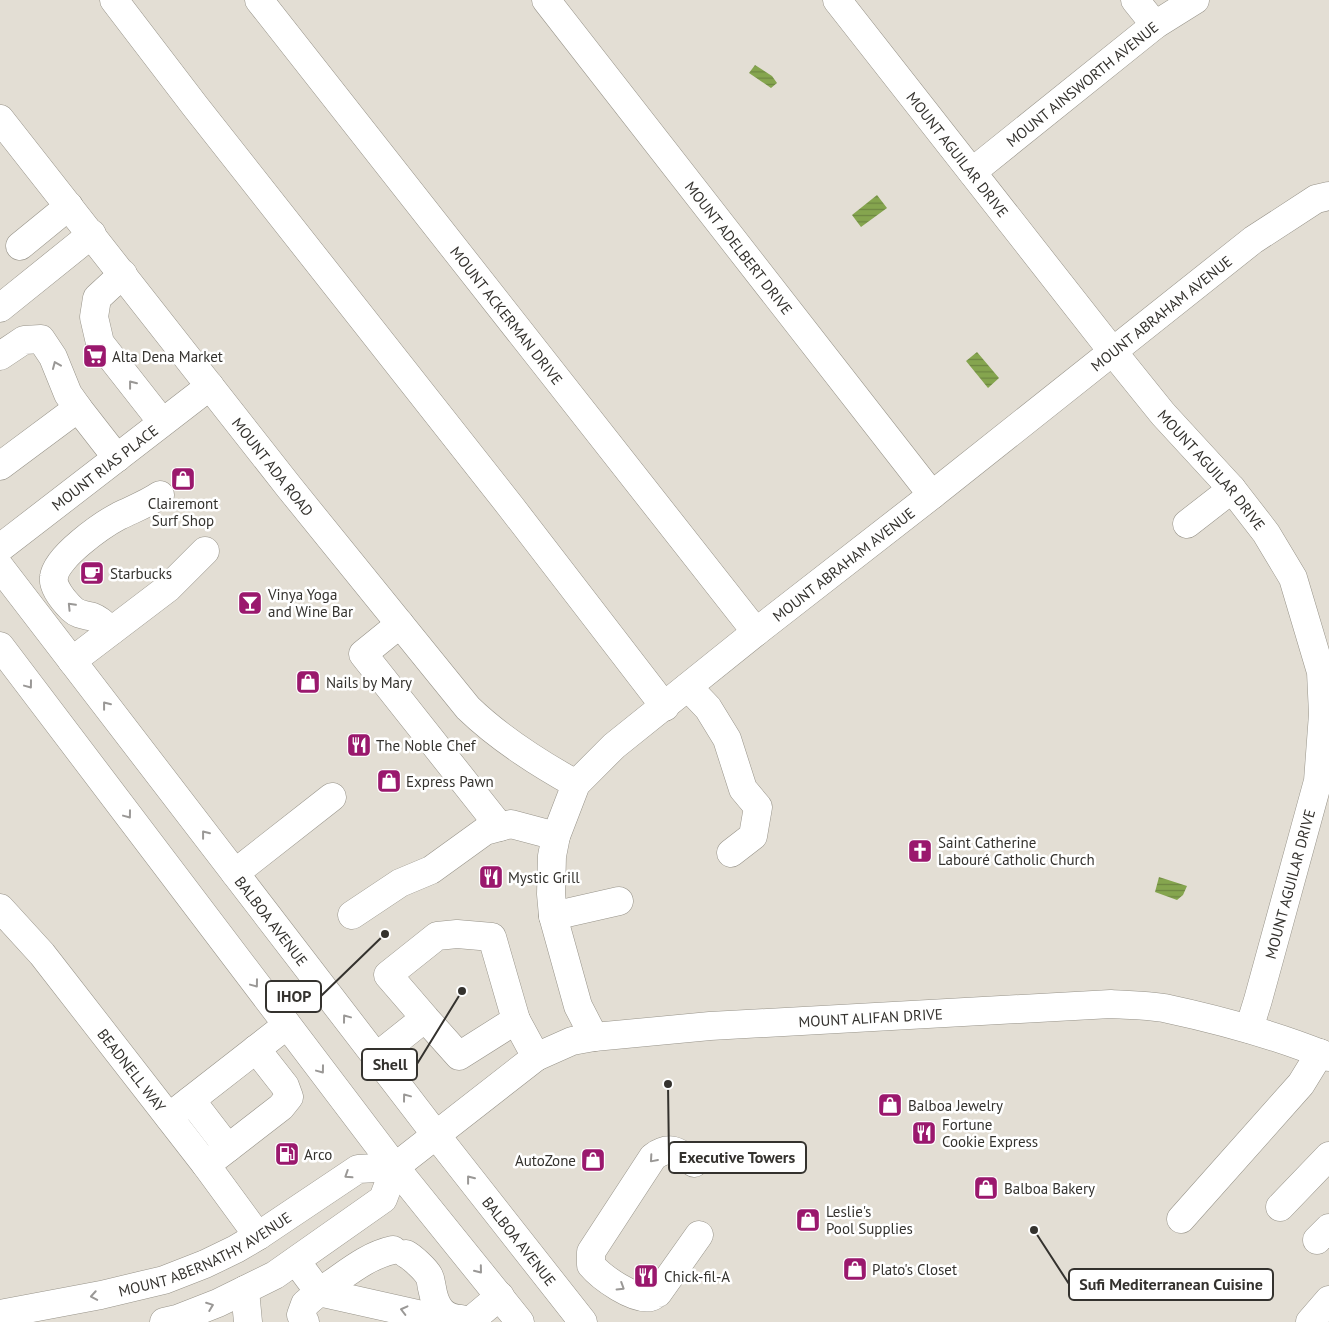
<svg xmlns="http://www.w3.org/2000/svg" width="1329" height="1322" font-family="'PT Sans',sans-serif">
  <defs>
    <pattern id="water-rules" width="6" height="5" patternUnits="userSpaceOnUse" patternTransform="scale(1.25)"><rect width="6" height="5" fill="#85a54e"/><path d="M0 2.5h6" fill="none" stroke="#6e8741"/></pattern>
  </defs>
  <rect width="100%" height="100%" fill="#e3ded4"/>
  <!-- water -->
  <path fill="url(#water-rules)" d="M 755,65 L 772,76 L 777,83 L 771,88 L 749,73 Z
    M 877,195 L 887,208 L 861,227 L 852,215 Z
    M 977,352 L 999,378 L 988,388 L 966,361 Z
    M 1159,877 L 1187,886 L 1183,895 L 1177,900 L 1155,892 Z"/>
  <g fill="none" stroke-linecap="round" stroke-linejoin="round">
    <defs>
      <g id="minor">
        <path d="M 114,0 L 195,106 L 511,507 L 665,707"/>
        <path id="s1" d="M 259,0 L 756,632"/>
        <path id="s2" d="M 546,0 L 932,495"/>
        <path id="s3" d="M 837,0 L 1113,352 L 1163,414 L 1232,489 L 1266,533 L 1293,578 L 1321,672 L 1323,714 L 1318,781 L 1258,1000 L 1249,1029"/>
        <path d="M 1135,0 L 1155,25"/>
        <path id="s4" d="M 0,119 L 289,487 L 468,708 C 499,738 538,763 576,784"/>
        <path id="s5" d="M 972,172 L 1155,25 L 1195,0"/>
        <path d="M 20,246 L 69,206"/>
        <path d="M 123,274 L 97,298 L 94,317 L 100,343 L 162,422"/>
        <path d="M 0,308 L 92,234"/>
        <path d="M 0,356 L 24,340 L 41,339 L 53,357 L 68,394 L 78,408"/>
        <path d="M 0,466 L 78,408 L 117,458"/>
        <path d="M 1187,524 L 1232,489"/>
        <path id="s6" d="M 0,548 L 210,386"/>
        <path d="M 400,624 L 363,654 L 500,827"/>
        <path d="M 111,631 C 106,626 101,620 93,617 C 86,615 78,615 72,609 C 65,602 52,588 54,577 C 56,557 102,525 119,516 C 133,509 147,504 160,495"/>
        <path d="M 72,661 L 168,588 L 205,551"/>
        <path d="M 688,687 L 708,708 L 727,739 L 743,789 L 758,807 L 753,836 L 731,853"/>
        <path d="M 235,873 L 332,797"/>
        <path id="s7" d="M 0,908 L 42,954 L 206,1165 L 258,1236"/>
        <path d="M 352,915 L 400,883 L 431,870 L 485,831 L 511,824 L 556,836"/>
        <path d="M 553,916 L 619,901"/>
        <path d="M 516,1020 L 536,1057"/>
        <path id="s8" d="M 594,1037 L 578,1006 L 553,916 L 551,894 L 552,856 L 556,836 L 576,784 L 614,746 L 756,632 L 932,495 L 1253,240 L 1316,199 L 1329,196"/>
        <path d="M 376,1057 L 425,1018 L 459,1056 L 516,1020 L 492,937 L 457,934 L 437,936 L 388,975 L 425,1018"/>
        <path d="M 191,1100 L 228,1148"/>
        <path d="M 169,1117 L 287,1025"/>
        <path d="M 694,1163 C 679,1152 670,1144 653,1157 L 591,1252 L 591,1265 C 601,1277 634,1301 651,1297 C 652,1297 657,1293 658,1293 L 699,1235"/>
        <path d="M 206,1165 L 281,1107 L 289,1097 L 285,1086 L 256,1049"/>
        <path d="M 1280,1207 L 1329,1156"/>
        <path d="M 1181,1219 L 1301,1084 L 1320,1053"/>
        <path d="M 1317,1240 L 1329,1228"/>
        <path d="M 406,1254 C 412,1257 426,1270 429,1276 C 431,1279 431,1284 432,1288 C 435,1306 442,1318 461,1319"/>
        <path d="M 296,1261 L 319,1292 C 343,1277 365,1256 393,1250"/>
        <path d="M 245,1290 L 248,1322"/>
        <path d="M 305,1322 L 301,1315 L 305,1304 L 319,1292 L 435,1318 L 452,1319 L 453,1322"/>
        <path d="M 469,1322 L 500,1296"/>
        <path d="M 1310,1322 L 1329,1300"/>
      </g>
      <g id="major">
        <path id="s9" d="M 0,567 L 436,1135 L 583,1322"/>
        <path d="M 0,646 L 395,1167 L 520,1322"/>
        <path id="s10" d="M 0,1314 L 101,1295 L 164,1280 L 205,1264 L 236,1249 L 258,1236 L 358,1169 L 395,1167"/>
        <path id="s11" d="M 164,1322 L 177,1319 L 218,1303 L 275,1275 L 383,1199 L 395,1167 L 536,1057 L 572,1041 L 594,1037 L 710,1026 L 1111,1004 C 1128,1005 1147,1005 1164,1008 C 1220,1020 1276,1035 1329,1057"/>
      </g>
    </defs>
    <!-- minor casing -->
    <use href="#minor" stroke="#979389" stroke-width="29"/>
    <!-- major casing -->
    <use href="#major" stroke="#979389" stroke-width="29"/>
    <!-- minor -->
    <use href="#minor" stroke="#fff" stroke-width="28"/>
    <!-- major -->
    <use href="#major" stroke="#fff" stroke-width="28"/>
  </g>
  <!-- one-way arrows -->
  <defs><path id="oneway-chevron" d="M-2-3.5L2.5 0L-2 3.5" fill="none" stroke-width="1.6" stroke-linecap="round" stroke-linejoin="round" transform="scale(1.25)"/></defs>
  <g stroke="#9a9896">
    <use href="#oneway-chevron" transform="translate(56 365) rotate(-113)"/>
    <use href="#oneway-chevron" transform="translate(132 384) rotate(-128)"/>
    <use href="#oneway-chevron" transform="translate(71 606) rotate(-134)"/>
    <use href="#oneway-chevron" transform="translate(29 685) rotate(53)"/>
    <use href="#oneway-chevron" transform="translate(106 705) rotate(-128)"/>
    <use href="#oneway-chevron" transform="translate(128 815) rotate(53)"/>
    <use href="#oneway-chevron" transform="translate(205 834) rotate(-128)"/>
    <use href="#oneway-chevron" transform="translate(255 984) rotate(53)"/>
    <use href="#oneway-chevron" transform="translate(346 1018) rotate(-127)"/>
    <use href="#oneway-chevron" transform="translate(321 1070) rotate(53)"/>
    <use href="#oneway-chevron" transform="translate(406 1097) rotate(-127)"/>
    <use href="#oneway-chevron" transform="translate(653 1159) rotate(131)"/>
    <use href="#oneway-chevron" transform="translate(348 1175) rotate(147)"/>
    <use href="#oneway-chevron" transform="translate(470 1179) rotate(-128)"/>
    <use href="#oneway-chevron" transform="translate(479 1270) rotate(51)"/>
    <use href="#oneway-chevron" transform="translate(621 1287) rotate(32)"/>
    <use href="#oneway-chevron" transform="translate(94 1296) rotate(170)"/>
    <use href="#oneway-chevron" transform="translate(210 1306) rotate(-21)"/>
    <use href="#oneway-chevron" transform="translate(404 1310) rotate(-166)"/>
  </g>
  <!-- icons -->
  <defs>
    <symbol id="supermarket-square" viewBox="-11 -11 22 22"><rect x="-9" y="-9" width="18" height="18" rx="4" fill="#9a186d" stroke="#fff"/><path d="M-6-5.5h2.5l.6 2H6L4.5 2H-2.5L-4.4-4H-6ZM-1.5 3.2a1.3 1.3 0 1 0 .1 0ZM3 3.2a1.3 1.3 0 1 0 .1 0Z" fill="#fff"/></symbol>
    <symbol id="shop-square" viewBox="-11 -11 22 22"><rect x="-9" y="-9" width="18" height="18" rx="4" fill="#9a186d" stroke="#fff"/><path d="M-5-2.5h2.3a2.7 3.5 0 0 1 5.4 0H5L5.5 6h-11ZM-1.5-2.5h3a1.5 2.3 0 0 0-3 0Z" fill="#fff"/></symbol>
    <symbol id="cafe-square" viewBox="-11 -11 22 22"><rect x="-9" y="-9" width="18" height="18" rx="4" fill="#9a186d" stroke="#fff"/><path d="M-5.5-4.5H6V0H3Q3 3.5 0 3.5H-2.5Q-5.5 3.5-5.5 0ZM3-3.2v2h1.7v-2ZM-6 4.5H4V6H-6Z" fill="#fff"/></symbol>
    <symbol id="bar-square" viewBox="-11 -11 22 22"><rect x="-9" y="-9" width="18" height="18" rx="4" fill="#9a186d" stroke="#fff"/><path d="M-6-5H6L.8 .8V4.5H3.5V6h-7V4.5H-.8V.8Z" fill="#fff"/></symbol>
    <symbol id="restaurant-square" viewBox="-11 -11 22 22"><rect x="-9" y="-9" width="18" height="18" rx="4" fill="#9a186d" stroke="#fff"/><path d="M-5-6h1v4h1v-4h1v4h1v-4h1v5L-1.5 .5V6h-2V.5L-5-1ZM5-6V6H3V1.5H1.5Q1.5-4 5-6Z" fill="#fff"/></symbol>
    <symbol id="church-square" viewBox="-11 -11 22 22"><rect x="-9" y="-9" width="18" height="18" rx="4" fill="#9a186d" stroke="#fff"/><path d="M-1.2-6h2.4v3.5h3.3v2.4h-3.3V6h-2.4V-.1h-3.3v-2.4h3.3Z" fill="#fff"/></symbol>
    <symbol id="fuel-square" viewBox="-11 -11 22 22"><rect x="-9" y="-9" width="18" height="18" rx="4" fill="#9a186d" stroke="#fff"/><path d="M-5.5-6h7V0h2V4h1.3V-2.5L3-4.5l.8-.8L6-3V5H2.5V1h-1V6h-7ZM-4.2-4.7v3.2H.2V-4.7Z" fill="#fff"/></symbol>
  </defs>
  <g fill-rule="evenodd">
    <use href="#supermarket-square" x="81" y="342" width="28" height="28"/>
    <use href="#shop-square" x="169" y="465" width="28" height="28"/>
    <use href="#cafe-square" x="78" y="559" width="28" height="28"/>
    <use href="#bar-square" x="236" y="589" width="28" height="28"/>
    <use href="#shop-square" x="294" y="668" width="28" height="28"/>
    <use href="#restaurant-square" x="345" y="731" width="28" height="28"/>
    <use href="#shop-square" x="375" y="767" width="28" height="28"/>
    <use href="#church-square" x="906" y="837" width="28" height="28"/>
    <use href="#restaurant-square" x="477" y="863" width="28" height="28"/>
    <use href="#shop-square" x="876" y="1091" width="28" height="28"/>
    <use href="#restaurant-square" x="910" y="1119" width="28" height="28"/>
    <use href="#fuel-square" x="273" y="1140" width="28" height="28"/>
    <use href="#shop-square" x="579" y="1146" width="28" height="28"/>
    <use href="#shop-square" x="972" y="1174" width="28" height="28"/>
    <use href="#shop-square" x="794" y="1206" width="28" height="28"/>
    <use href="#shop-square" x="841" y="1255" width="28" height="28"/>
    <use href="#restaurant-square" x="632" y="1262" width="28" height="28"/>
  </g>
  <g text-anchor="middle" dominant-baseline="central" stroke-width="5" stroke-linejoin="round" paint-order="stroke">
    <!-- street labels -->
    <g font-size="15" fill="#34322e" stroke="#fff">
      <text stroke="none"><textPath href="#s5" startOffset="141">MOUNT AINSWORTH AVENUE</textPath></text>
      <text stroke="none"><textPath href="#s3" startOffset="196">MOUNT AGUILAR DRIVE</textPath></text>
      <text stroke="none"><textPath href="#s2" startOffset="314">MOUNT ADELBERT DRIVE</textPath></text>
      <text stroke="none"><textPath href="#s8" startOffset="1016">MOUNT ABRAHAM AVENUE</textPath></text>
      <text stroke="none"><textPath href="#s1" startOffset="401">MOUNT ACKERMAN DRIVE</textPath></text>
      <text stroke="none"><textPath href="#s6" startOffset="132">MOUNT RIAS PLACE</textPath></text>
      <text stroke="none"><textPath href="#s4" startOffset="442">MOUNT ADA ROAD</textPath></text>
      <text stroke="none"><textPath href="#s3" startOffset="601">MOUNT AGUILAR DRIVE</textPath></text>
      <text stroke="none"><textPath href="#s8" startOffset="611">MOUNT ABRAHAM AVENUE</textPath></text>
      <text transform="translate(1290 884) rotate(-75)">MOUNT AGUILAR DRIVE</text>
      <text stroke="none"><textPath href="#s9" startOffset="446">BALBOA AVENUE</textPath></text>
      <text stroke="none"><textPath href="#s11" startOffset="805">MOUNT ALIFAN DRIVE</textPath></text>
      <text stroke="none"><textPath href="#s7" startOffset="209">BEADNELL WAY</textPath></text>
      <text stroke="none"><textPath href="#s9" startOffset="851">BALBOA AVENUE</textPath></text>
      <text stroke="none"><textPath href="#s10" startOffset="215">MOUNT ABERNATHY AVENUE</textPath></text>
    </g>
    <!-- poi labels -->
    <g font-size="15" fill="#34322e" stroke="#fff" text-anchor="start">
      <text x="112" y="356">Alta Dena Market</text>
      <text x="183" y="503" text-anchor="middle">Clairemont<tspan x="183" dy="17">Surf Shop</tspan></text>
      <text x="110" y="573">Starbucks</text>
      <text x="268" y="594">Vinya Yoga<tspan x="268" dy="17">and Wine Bar</tspan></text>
      <text x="326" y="682">Nails by Mary</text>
      <text x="376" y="745">The Noble Chef</text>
      <text x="406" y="781">Express Pawn</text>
      <text x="938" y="842">Saint Catherine<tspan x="938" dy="17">Labouré Catholic Church</tspan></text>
      <text x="508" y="877">Mystic Grill</text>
      <text x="908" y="1105">Balboa Jewelry</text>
      <text x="942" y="1124">Fortune<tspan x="942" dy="17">Cookie Express</tspan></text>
      <text x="304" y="1154">Arco</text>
      <text x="576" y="1160" text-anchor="end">AutoZone</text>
      <text x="1004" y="1188">Balboa Bakery</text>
      <text x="826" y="1211">Leslie's<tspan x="826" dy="17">Pool Supplies</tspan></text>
      <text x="872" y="1269">Plato's Closet</text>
      <text x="664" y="1276">Chick-fil-A</text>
    </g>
  </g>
  <!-- callouts -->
  <path fill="none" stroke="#34322e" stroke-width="2" d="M385 934L321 996M462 991L417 1064M668 1084L669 1158M1034 1230L1069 1284"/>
  <g fill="#34322e" stroke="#fff" stroke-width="2">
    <circle cx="385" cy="934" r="5"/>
    <circle cx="462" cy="991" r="5"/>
    <circle cx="668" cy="1084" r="5"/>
    <circle cx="1034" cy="1230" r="5"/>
  </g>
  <g fill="#fff" stroke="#34322e" stroke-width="2">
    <rect x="266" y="981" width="55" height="31" rx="5"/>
    <rect x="362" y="1049" width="55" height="31" rx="5"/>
    <rect x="669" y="1142" width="137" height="31" rx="5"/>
    <rect x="1069" y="1269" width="204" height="31" rx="5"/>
  </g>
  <g font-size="16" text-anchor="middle" font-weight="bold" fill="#34322e">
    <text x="294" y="1002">IHOP</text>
    <text x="390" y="1070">Shell</text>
    <text x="737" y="1163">Executive Towers</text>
    <text x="1171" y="1290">Sufi Mediterranean Cuisine</text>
  </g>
</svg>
